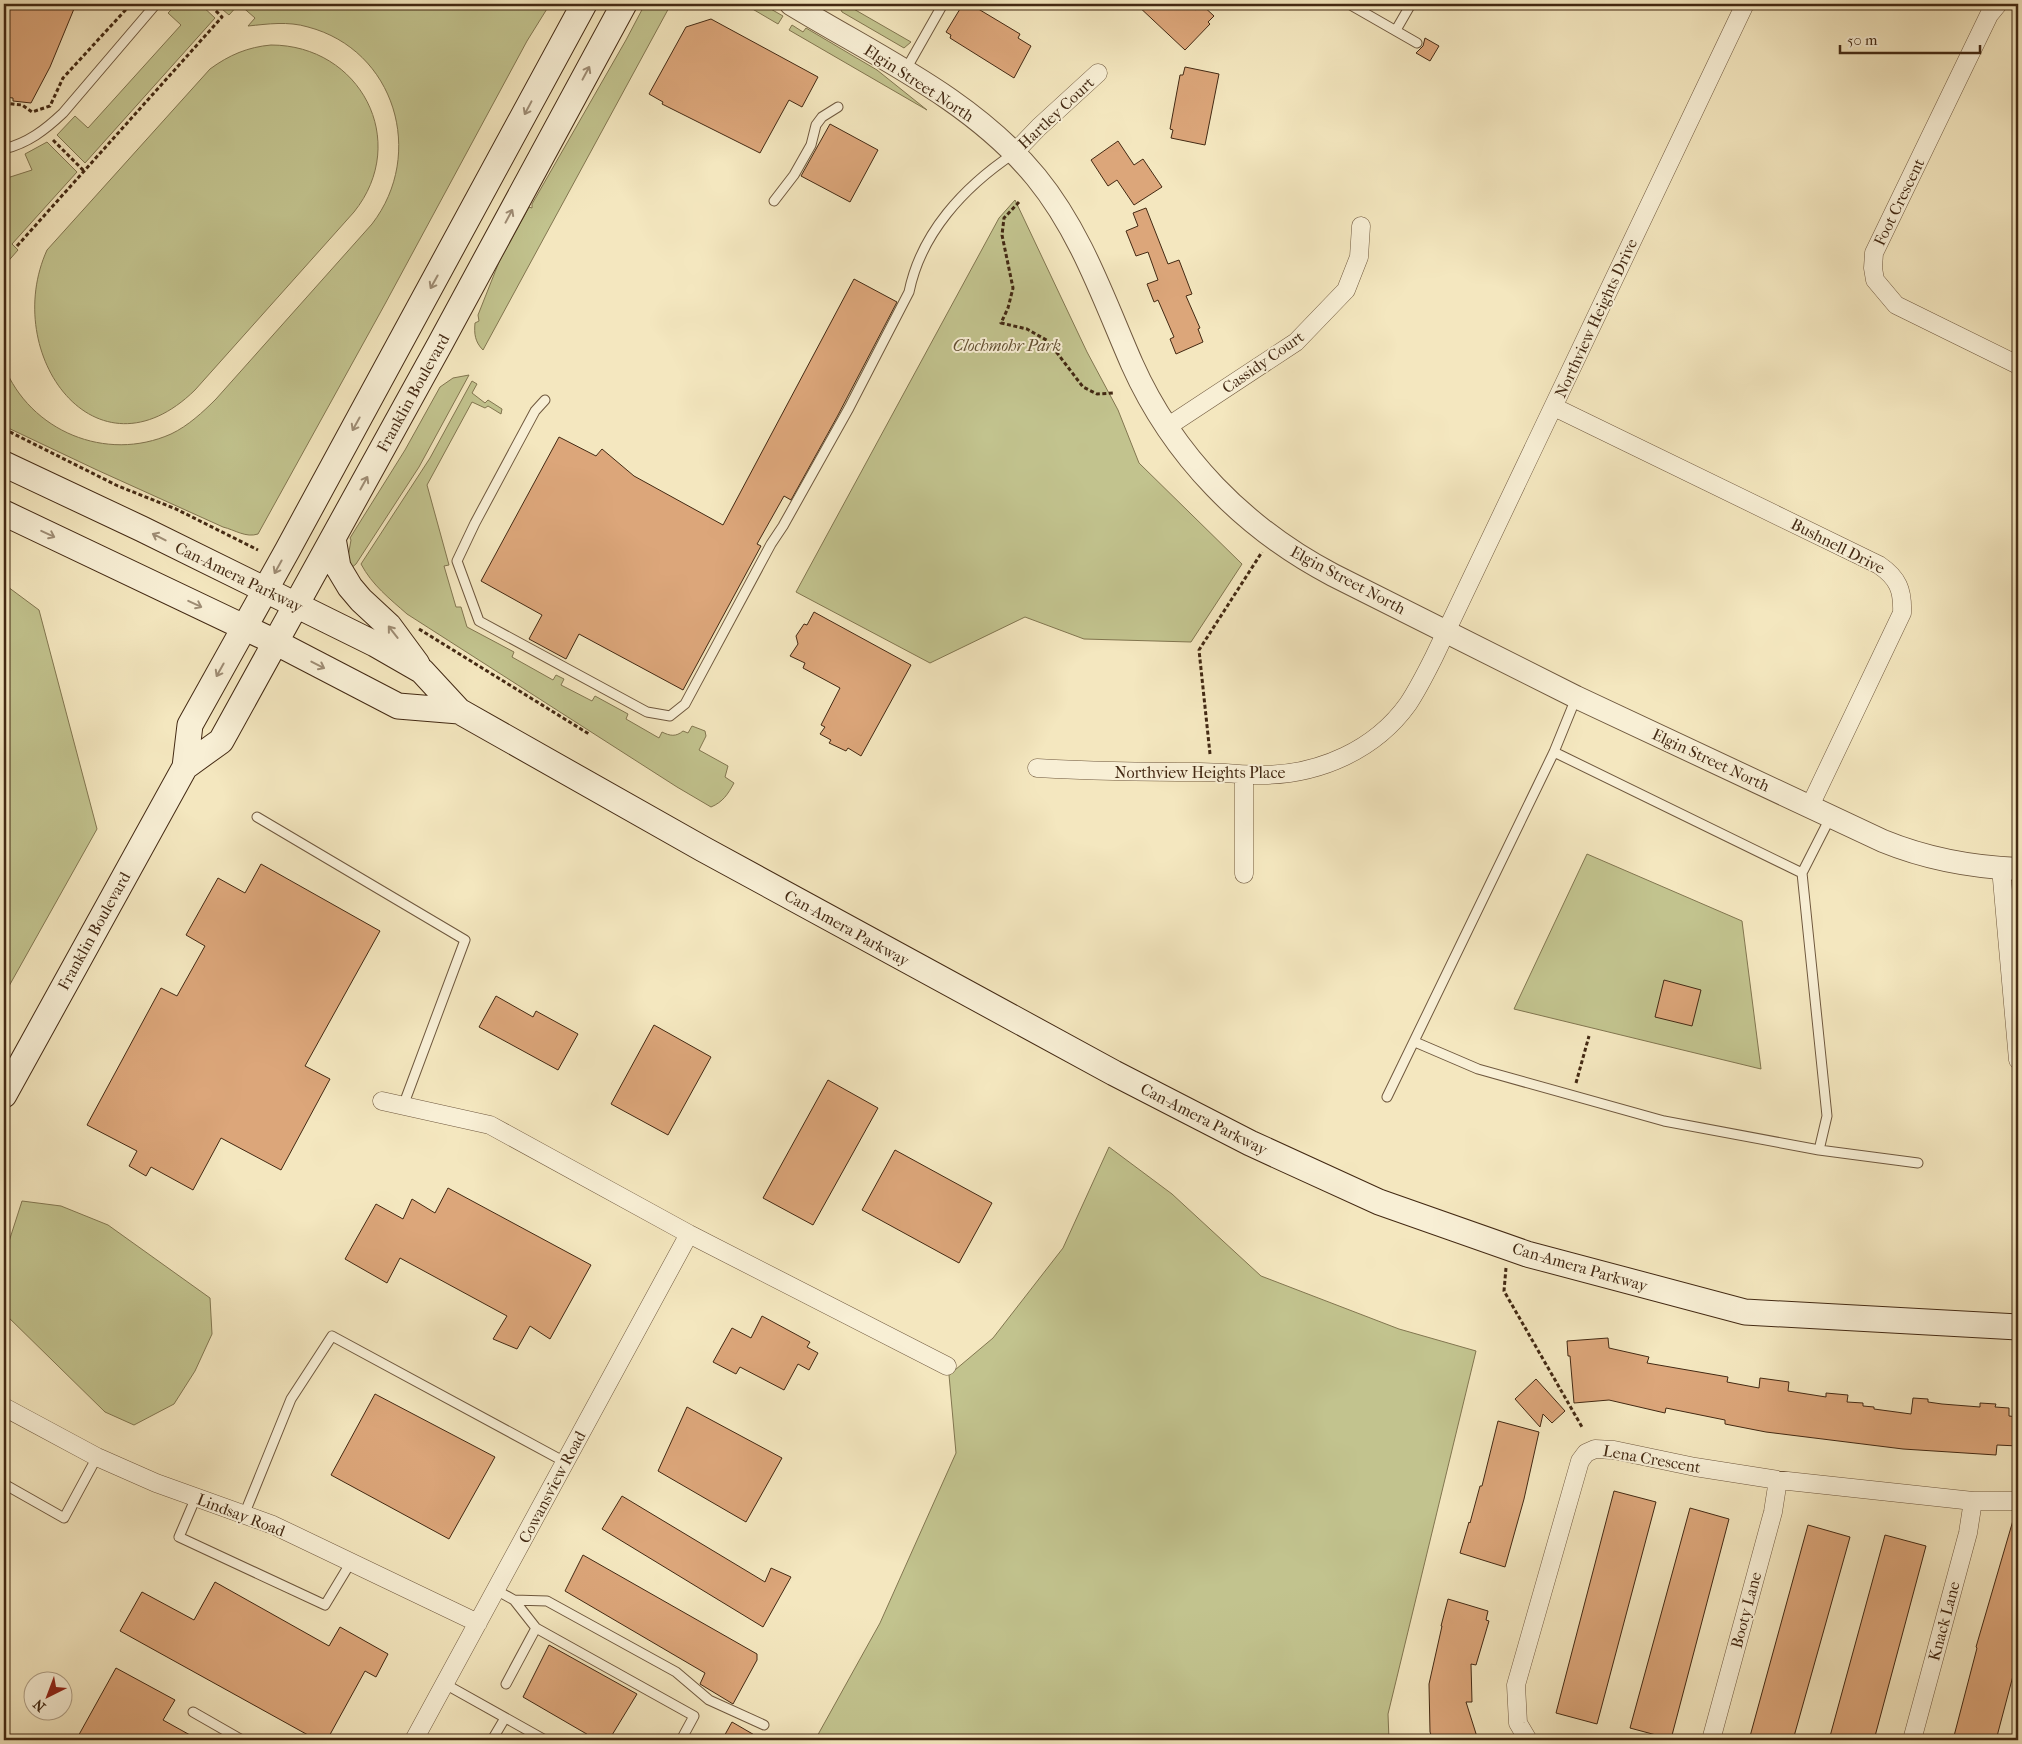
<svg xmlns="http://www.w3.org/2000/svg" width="2022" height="1744" font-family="'IM FELL French Canon',serif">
  <rect width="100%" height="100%" fill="#f4e7bf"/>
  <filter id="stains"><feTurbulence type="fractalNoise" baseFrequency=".004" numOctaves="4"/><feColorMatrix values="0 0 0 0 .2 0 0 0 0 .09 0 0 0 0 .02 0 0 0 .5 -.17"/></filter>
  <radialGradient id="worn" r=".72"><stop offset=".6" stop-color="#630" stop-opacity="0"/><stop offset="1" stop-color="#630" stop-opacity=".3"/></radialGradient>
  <!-- green -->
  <path fill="#c2c38e" stroke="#827650" d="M 177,4 L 200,4 L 215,18 L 85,163 L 57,135 L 75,116 L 88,128 L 181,25 L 168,13 Z
    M 216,4 L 550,4 L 527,41 L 385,304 L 258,534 C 246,538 235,530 223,527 L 97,470 L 4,426 L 4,366 C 30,431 106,463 171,434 C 188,426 203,412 216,399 L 372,224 C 426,154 395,50 308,27 C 288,21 268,24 248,26 L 255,18 L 239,4 L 229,15 Z
    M 645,4 L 671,4 L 483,350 C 475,342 474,334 475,323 L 479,321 L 478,315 L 499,262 L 529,207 L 532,208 L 532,204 L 626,40 Z
    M 744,4 L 762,4 L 783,16 L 778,24 Z
    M 838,4 L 845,4 L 911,42 L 904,48 L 842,12 Z
    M 792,25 L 803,32 L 806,28 L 877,70 L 927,110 L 789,30 Z
    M 271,45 C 360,45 411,141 354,212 L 195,390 C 96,487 0,354 47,250 L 210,69 C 229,55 248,47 271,45 Z
    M 47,142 L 77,172 L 12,244 L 18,250 L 4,266 L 4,179 L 32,170 L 25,154 Z
    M 1015,200 L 1087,352 L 1118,410 L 1139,463 L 1242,564 L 1191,642 L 1084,639 L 1025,617 L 930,663 L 796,592 L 999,218 Z
    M 469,375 L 419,467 L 356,564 L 350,569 L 348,557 L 351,540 L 350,538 L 405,450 L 440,387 L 453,378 Z
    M 472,381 L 477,384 L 472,393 L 485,403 L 488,400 L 502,409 L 501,414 L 488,406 L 485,408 L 472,402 L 427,485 L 449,565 L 444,566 L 456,607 L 461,607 L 467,627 L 514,652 L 512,657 L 553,680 L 556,675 L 564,679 L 561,685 L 592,701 L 595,696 L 628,714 L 626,719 L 659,738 L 662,732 C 670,736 676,737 683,731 L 688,733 L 692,726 L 705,731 L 706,736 L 699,750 L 728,766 L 725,777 L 734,783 C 728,794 723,802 711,807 L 677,787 L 407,614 C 390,599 372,585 361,564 L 430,458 Z
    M 4,584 L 39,610 L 97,829 L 4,995 Z
    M 1587,854 L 1742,921 L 1761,1069 L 1514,1009 Z
    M 1109,1147 L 1172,1194 L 1261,1276 L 1399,1329 L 1476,1351 L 1388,1714 L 1389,1740 L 815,1740 L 880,1623 L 956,1453 L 949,1375 L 993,1338 L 1063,1248 Z
    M 22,1201 L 61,1206 L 108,1225 L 210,1298 L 212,1334 L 195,1371 L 174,1404 L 134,1425 L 105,1412 L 4,1313 L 4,1257 Z"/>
  <!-- building -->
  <path fill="#dca67a" stroke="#432913" d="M 4,4 L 76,4 L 50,67 L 31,103 L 13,101 L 13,98 L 4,97 Z
    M 963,4 L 970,4 L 1020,34 L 1018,38 L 1031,46 L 1014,78 L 950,38 L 951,35 L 946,32 Z
    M 1136,4 L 1189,4 L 1196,10 L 1201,4 L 1214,16 L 1208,22 L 1210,24 L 1185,50 Z
    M 711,19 L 818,77 L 802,107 L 789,100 L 760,153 L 662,104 L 663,102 L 649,94 L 686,27 Z
    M 1425,38 L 1439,46 L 1430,61 L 1416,53 L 1423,46 Z
    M 1185,67 L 1219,74 L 1205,145 L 1171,138 L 1173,130 L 1170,129 L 1180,75 L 1183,75 Z
    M 830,124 L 878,150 L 850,202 L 801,176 Z
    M 1118,141 L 1134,165 L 1143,159 L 1162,187 L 1134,205 L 1117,180 L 1108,186 L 1091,160 Z
    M 1146,208 L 1168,264 L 1179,260 L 1192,294 L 1186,296 L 1200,328 L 1198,329 L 1203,342 L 1176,354 L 1170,339 L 1174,337 L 1158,300 L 1154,302 L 1147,284 L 1158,280 L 1148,252 L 1136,256 L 1126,231 L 1138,226 L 1133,213 Z
    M 854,279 L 897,302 L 837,417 L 791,500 L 784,496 L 757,544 L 761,546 L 683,690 L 579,634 L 566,659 L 529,639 L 542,615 L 481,581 L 559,437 L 596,456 L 602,449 L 634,476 L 723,525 Z
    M 814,612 L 911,665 L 861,756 L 848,748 L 846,751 L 829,743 L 831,740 L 820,734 L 825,727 L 821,725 L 840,688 L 803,668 L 805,663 L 790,656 L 798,644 L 796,636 L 804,624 L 807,625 Z
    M 261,864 L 380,931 L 305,1066 L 330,1079 L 281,1170 L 221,1138 L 193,1190 L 151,1167 L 146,1176 L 129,1166 L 137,1151 L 87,1125 L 161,988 L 177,996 L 205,946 L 186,935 L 218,878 L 245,893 Z
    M 1664,980 L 1701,990 L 1692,1026 L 1655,1017 Z
    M 496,996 L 533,1017 L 536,1011 L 578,1034 L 558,1070 L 479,1027 Z
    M 654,1025 L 711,1057 L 668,1135 L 611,1104 Z
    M 828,1080 L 878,1108 L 813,1225 L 763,1198 Z
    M 895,1150 L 992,1203 L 959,1263 L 862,1210 Z
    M 448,1188 L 591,1265 L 550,1339 L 530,1326 L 517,1349 L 493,1339 L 507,1316 L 400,1258 L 387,1283 L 345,1259 L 376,1204 L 403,1219 L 412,1199 L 435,1213 Z
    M 762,1316 L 810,1342 L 807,1347 L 818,1353 L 809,1370 L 798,1364 L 784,1390 L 740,1367 L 736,1374 L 713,1362 L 732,1328 L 751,1338 Z
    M 1608,1338 L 1609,1348 L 1649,1357 L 1647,1363 L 1728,1377 L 1727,1382 L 1759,1388 L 1760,1378 L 1789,1382 L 1788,1391 L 1826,1397 L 1826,1393 L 1848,1395 L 1847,1402 L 1863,1403 L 1863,1406 L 1874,1407 L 1874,1409 L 1911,1414 L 1913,1398 L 1928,1399 L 1928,1402 L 1942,1404 L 1980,1407 L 1980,1403 L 1996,1404 L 1995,1407 L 2009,1408 L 2009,1416 L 2018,1417 L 2018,1446 L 1997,1445 L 1996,1455 L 1903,1449 L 1766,1432 L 1725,1424 L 1725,1420 L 1666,1408 L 1665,1413 L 1609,1400 L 1574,1403 L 1570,1356 L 1568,1356 L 1567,1341 Z
    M 1536,1379 L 1565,1411 L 1552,1423 L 1543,1414 L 1540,1427 L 1515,1399 Z
    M 375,1394 L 495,1457 L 449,1539 L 331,1475 Z
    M 687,1407 L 782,1458 L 746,1522 L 658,1471 Z
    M 1498,1421 L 1539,1432 L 1524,1499 L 1505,1567 L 1460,1553 L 1469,1522 L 1470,1523 L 1480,1486 L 1482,1486 Z
    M 1614,1491 L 1656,1502 L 1597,1724 L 1556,1713 Z
    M 622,1496 L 765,1582 L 771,1568 L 791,1577 L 763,1627 L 602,1529 Z
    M 1690,1508 L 1729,1519 L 1671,1739 L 1630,1728 Z
    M 2014,1517 L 2018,1518 L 2018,1657 L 1996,1740 L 1969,1740 L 1954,1736 L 1977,1648 L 1976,1647 Z
    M 1808,1525 L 1850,1537 L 1793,1740 L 1749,1740 Z
    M 1885,1535 L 1926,1546 L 1874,1740 L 1829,1740 Z
    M 583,1555 L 757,1654 L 757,1660 L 733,1704 L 700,1684 L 705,1673 L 565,1591 Z
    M 215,1582 L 329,1646 L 340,1627 L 388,1654 L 376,1677 L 365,1671 L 327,1740 L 317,1740 L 120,1631 L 142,1592 L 194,1620 Z
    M 1448,1599 L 1488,1611 L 1486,1620 L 1489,1621 L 1476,1665 L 1471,1664 L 1472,1702 L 1466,1702 L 1478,1740 L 1433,1740 L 1430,1732 L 1429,1684 L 1442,1626 L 1441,1626 Z
    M 549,1645 L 637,1694 L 609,1740 L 597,1740 L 523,1697 Z
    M 116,1668 L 175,1700 L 163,1720 L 199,1740 L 76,1740 Z
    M 732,1722 L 763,1740 L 722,1740 Z"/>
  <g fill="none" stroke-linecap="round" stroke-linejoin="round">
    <defs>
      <path id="service" d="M 1349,4 L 1417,43
        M 1396,30 L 1411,4
        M 905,71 L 943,4
        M 4,149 C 28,143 45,130 63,113 L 156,4
        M 774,201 L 794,175 L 811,145 L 816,125 L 822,117 L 838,107
        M 545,400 L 535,411 L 475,523 L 457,561 L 479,621 L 647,712 L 670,716 L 685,704 L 771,544 L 783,526 L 849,408 L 909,292 C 921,233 964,187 1013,154
        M 1554,752 L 1802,873
        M 257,817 L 465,940 L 403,1106
        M 1415,1042 L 1478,1069 L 1664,1121 L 1819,1150 L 1918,1163
        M 1387,1097 L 1554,752 L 1576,698
        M 1819,1150 L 1827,1116 L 1802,873 L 1831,816
        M 4,1484 L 64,1518 L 97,1457
        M 196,1497 L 179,1537 L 325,1605 L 351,1562
        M 244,1515 L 291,1399 L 332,1336 L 565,1462
        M 496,1590 L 514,1600 L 547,1601 L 676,1672 L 709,1700 L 764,1725
        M 536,1628 L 694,1716 L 681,1740
        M 445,1684 L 545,1740
        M 506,1684 L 536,1628 L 514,1600
        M 193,1712 L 242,1740
        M 492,1740 L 505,1718"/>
      <path id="minor" d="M 1998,4 L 1989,15 L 1874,253 L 1873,268 L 1875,280 L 1896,305 L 2018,365
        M 1014,153 L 1039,127 L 1098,73
        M 1554,407 L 1879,565 C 1898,578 1903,590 1902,613 L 1810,806
        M 1167,427 L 1296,342 L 1346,290 L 1359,257 L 1361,226
        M 1037,768 C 1091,771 1145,772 1200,772 C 1221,772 1243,775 1264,775 C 1320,774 1375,750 1408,704 C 1418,689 1426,673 1434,657 L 1745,4
        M 1244,775 L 1244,874
        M 2001,868 L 2018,1060
        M 382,1101 L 490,1125 L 689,1234 L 947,1366
        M 4,1407 L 97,1457 L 156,1483 L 273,1525 L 478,1623
        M 414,1740 L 689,1234
        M 1528,1740 L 1518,1723 L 1516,1685 L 1580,1461 L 1586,1453 L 1595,1449 L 1614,1450 L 1695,1467 L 1778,1480 L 1973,1501 L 2018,1501
        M 1711,1740 L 1773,1512 L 1778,1480
        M 1912,1740 L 1968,1533 L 1973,1501"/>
      <path id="tertiary" d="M 791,4 C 876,56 972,99 1036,177 C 1081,232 1104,300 1132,364 C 1173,456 1245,529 1333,575 L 1576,697 L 1883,841 C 1927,859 1971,867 2018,869"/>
      <path id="secondary" d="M 4,464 L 142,529 L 375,644 L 422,671 L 459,711 L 703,849 L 1114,1073 L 1250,1143 L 1379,1202 L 1527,1254 L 1745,1312 L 2018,1327
        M 4,513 L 275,642 L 398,706 L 459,711
        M 333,538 L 338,567 L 350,587 L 361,600 L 389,626 L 417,664
        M 185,767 L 221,741 L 440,344 L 624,4
        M 4,1095 L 185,767 L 190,725 L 287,551 L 584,4"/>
    </defs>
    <!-- service casing -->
    <use href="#service" stroke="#6f583e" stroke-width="11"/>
    <!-- minor casing -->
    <use href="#minor" stroke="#6f583e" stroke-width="19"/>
    <!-- tertiary casing -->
    <use href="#tertiary" stroke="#6f583e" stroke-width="24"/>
    <!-- secondary casing -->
    <use href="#secondary" stroke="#432913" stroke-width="27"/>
    <!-- path -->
    <path stroke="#432913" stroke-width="3" stroke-dasharray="4 2.5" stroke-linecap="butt" d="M 4,103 L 22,105 L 32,112 L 50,106 L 63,78 L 131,4
      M 53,140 L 84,171
      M 1019,202 L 1004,218 L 1002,235 L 1013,288 L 1008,308 L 1001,323 L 1027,329 L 1048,341 L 1083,387 L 1097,394 L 1114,393
      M 17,246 L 222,17 L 209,4
      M 4,429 L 118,486 L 176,509 L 258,550
      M 419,629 L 589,734
      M 1210,754 L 1199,650 L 1262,552
      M 1576,1083 L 1589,1036
      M 1506,1268 L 1504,1291 L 1582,1427"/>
    <!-- service -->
    <use href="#service" stroke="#f8efd5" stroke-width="9"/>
    <!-- minor -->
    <use href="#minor" stroke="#f8efd5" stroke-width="18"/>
    <!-- tertiary -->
    <use href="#tertiary" stroke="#f8efd5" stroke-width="22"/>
    <!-- secondary -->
    <use href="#secondary" stroke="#f8efd5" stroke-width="25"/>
  </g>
  <!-- one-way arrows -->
  <defs><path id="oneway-shaft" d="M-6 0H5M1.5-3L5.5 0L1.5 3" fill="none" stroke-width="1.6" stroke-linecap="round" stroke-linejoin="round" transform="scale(1.25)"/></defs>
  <g stroke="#9e8c74">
    <use href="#oneway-shaft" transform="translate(586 73) rotate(-62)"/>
    <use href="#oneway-shaft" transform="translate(528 108) rotate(118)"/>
    <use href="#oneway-shaft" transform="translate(509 216) rotate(-62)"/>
    <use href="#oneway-shaft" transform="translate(434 282) rotate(119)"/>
    <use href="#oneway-shaft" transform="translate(356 424) rotate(119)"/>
    <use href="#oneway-shaft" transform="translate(364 483) rotate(-61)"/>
    <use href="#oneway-shaft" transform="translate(48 534) rotate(25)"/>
    <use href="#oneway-shaft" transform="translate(159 537) rotate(-153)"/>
    <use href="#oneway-shaft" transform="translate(278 567) rotate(119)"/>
    <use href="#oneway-shaft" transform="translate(195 604) rotate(25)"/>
    <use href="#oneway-shaft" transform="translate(393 632) rotate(-128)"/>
    <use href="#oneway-shaft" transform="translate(318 665) rotate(27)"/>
    <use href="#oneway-shaft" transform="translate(220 670) rotate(119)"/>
  </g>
  <g text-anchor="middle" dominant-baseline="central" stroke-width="4" stroke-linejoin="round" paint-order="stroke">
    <!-- street labels -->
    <g font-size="16" fill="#432913" stroke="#f8efd5">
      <text transform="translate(919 83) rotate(33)">Elgin Street North</text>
      <text transform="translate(1056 113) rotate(-43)">Hartley Court</text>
      <text transform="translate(1899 202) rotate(-64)">Foot Crescent</text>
      <text transform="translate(1596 318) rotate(-65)">Northview Heights Drive</text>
      <text transform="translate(1263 362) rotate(-35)">Cassidy Court</text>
      <text transform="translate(413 393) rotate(-61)">Franklin Boulevard</text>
      <text transform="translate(1838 546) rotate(27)">Bushnell Drive</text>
      <text transform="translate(239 577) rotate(26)">Can-Amera Parkway</text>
      <text transform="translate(1348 580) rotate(28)">Elgin Street North</text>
      <text transform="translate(1711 760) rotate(25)">Elgin Street North</text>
      <text x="1200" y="772">Northview Heights Place</text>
      <text transform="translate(847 928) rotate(29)">Can-Amera Parkway</text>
      <text transform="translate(94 931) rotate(-61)">Franklin Boulevard</text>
      <text transform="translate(1204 1119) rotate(27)">Can-Amera Parkway</text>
      <text transform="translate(1580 1267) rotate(16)">Can-Amera Parkway</text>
      <text transform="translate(1652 1459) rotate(10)">Lena Crescent</text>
      <text transform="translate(552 1487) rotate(-62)">Cowansview Road</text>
      <text transform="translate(241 1515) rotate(21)">Lindsay Road</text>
      <text transform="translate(1746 1610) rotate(-75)">Booty Lane</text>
      <text transform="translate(1944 1621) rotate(-75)">Knack Lane</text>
    </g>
    <!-- park labels -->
    <g font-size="16" font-style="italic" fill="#635032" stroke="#f8efd5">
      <text x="1007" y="345">Clochmohr Park</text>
    </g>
  </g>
  <!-- margin -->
  <rect width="2022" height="1744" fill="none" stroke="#f4e7bf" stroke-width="20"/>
  <rect x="5" y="5" width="2012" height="1734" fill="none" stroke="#432913" stroke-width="2.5"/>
  <rect x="10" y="10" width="2002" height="1724" fill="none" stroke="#432913"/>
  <!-- north arrow -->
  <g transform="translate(48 1696) rotate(222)"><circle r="24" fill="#f8efd5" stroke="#b0a087"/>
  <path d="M0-4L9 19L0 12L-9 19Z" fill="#8f2418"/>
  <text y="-8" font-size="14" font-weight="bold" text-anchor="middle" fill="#432913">N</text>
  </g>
  <!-- scale -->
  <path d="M1840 45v8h140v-8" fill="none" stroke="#432913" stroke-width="2.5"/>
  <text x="1847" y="45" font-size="15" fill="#432913" stroke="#f8efd5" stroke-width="4" paint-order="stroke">50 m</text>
  <rect width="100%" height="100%" filter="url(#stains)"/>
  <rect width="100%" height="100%" fill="url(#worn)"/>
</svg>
